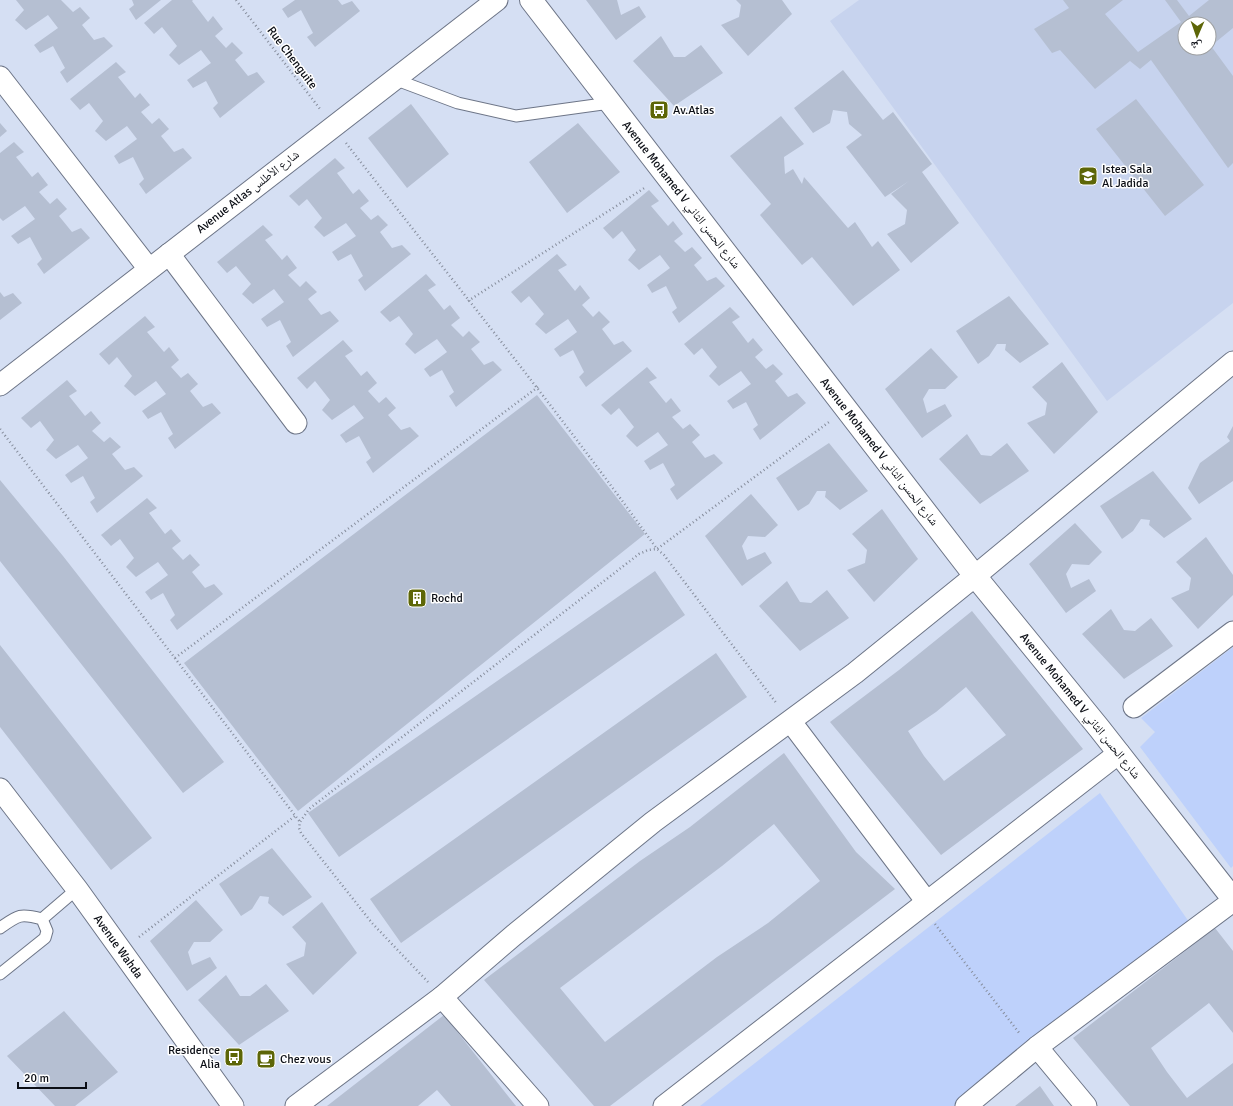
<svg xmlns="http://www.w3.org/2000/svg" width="1233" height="1106" font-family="Signika,'Noto Naskh Arabic',sans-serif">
  <rect width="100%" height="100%" fill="#d5dff3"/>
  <!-- built -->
  <path fill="#c7d3ee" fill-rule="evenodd" d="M 859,0 L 1233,0 L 1233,303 L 1107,401 L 830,21 ZM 1185,24 L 1209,24 L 1209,48 L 1185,48 Z"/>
  <!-- green -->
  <path fill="#bed1fb" d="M 1233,647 L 1233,866 L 1231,868 L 1140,747 L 1155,732 L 1141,718 Z
    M 1100,793 L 1198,935 L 972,1106 L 700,1106 Z"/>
  <!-- building -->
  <path fill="#b5bfd2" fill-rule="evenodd" d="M 16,0 L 61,0 L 73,12 L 80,7 L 90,18 L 82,25 L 94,40 L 104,37 L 113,46 L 67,83 L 60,72 L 65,68 L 53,46 L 40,53 L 34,45 L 58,28 L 48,15 L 26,30 L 15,20 L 24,10 Z
    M 132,0 L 161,0 L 136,20 L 129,9 L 134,5 Z
    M 172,0 L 193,0 L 192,1 L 208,22 L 213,16 L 223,29 L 215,36 L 226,48 L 232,42 L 243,53 L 235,60 L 248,76 L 257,72 L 265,82 L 220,118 L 213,108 L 218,103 L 206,81 L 193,88 L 187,80 L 211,63 L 201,50 L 179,65 L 169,55 L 177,46 L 162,27 L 154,34 L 144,23 Z
    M 295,0 L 338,0 L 342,5 L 352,1 L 360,11 L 315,47 L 307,37 L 313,33 L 301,10 L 288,18 L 282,9 Z
    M 586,0 L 617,0 L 621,15 L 639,6 L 646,17 L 616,40 Z
    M 736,0 L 782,0 L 792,14 L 748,56 L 721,25 L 739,17 L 741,5 Z
    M 1063,0 L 1123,0 L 1105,14 L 1138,52 L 1181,22 L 1165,0 L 1177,0 L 1189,16 L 1209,0 L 1233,0 L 1233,28 L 1211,46 L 1233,76 L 1233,163 L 1228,168 L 1151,60 L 1140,69 L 1130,61 L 1095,89 L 1060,50 L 1052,53 L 1034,29 L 1069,8 ZM 1185,24 L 1209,24 L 1209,48 L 1185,48 Z
    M 661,36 L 674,57 L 685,57 L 701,45 L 723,73 L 674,106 L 633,61 Z
    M 116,62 L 126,72 L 118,77 L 135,98 L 140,93 L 150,105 L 141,112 L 152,124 L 159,118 L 169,129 L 161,136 L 174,152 L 183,148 L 192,158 L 146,194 L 139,184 L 144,179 L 133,157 L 119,164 L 114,156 L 137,139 L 127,126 L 106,141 L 95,131 L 103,121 L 89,103 L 80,110 L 70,99 Z
    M 843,70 L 883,120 L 893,112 L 932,164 L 922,172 L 959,223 L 911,263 L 887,234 L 905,224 L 907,210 L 891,194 L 909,181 L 885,197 L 846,147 L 862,135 L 849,124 L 847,112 L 833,110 L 830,123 L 813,133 L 794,108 Z
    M 1136,99 L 1204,185 L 1165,216 L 1096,129 Z
    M 411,104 L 449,154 L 407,188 L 368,138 Z
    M 781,116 L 804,144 L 784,157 L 785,174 L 793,169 L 802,184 L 804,177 L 848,228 L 855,222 L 872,247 L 878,241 L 900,270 L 853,306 L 812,257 L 802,265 L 760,215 L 771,204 L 730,156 Z
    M 0,123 L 7,131 L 0,137 Z
    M 578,123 L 620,172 L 567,213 L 529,162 Z
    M 14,142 L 24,152 L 16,157 L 32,177 L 38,172 L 48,185 L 39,192 L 50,204 L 57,198 L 67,209 L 59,216 L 72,232 L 81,228 L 90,238 L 44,274 L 37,264 L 42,259 L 30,237 L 18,244 L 11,236 L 35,219 L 25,206 L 3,221 L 0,218 L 0,153 Z
    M 335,158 L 345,168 L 337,173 L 353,194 L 359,189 L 369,201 L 360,208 L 371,220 L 378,215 L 388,225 L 380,232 L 392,248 L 402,245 L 411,254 L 365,291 L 358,280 L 363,276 L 351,254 L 338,261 L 332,252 L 356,236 L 346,223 L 324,237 L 314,227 L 322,218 L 307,199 L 299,206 L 289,196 Z
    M 649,190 L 659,201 L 651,206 L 668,226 L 673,221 L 683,234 L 674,241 L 685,252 L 692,247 L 702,258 L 694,265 L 707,281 L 716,277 L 725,286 L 679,323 L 672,312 L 677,308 L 666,286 L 652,293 L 647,285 L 670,268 L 660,255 L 639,270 L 628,260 L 636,250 L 622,231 L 613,239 L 603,228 Z
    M 263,225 L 273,235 L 265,240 L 282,260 L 287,255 L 297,268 L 288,275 L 300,287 L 306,281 L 317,292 L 308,299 L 321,315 L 330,311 L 339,321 L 293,357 L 286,346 L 291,342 L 280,320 L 267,327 L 261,319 L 284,302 L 274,289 L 253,304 L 242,294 L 251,284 L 236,266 L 227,273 L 217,262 Z
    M 557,254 L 567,265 L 558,270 L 575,291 L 580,285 L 590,298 L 582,305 L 593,317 L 599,311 L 610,322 L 602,329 L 614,345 L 623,341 L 632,351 L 586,387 L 579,377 L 584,372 L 573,350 L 560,357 L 554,349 L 577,332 L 568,319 L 546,334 L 535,324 L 544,314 L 529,296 L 521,303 L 511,292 Z
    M 426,274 L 436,285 L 428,290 L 444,310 L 450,305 L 460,318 L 451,325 L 463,337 L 469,331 L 480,342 L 471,349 L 484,365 L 493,361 L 502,370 L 456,407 L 449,396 L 454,392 L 442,370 L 430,377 L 424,369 L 447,352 L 437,339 L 415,354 L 405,344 L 413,334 L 399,316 L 390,322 L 380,312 Z
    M 0,292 L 4,297 L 13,293 L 22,303 L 0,320 Z
    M 1009,296 L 1049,344 L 1020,363 L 1005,350 L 1006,344 L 997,344 L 989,356 L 978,364 L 956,331 Z
    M 730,307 L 740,317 L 732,322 L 748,343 L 753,338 L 763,350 L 755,357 L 766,369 L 773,364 L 783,374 L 775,381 L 788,397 L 797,393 L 806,403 L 760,440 L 753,429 L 758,425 L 746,402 L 733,409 L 727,401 L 751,384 L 741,371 L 719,386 L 709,376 L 717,367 L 702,348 L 694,355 L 684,344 Z
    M 145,316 L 155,327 L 147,332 L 164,352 L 169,347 L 179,360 L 171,367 L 181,378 L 188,373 L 198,384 L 190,391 L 203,407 L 212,403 L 221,413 L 175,449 L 168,438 L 173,434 L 161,412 L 148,419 L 142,411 L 166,394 L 156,381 L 135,396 L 124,386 L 132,376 L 117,357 L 109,365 L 99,354 Z
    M 343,340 L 353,351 L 345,356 L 361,376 L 367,371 L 377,383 L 368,391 L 379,403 L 386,397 L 396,408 L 388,415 L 401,430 L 410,427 L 419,436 L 373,473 L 366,462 L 371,458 L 359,436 L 346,443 L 340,435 L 364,418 L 354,405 L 332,420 L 322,410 L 330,400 L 315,381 L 307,389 L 297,378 Z
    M 931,348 L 958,377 L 945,389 L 929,389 L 923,399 L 927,413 L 945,404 L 952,416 L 922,438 L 885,389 Z
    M 1062,362 L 1098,412 L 1054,454 L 1027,423 L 1045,415 L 1047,403 L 1032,387 Z
    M 647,367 L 657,378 L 649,382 L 666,403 L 671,398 L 681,411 L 672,417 L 683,429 L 690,424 L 700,435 L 692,442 L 705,458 L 714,454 L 723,463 L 677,500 L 670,489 L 675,485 L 663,463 L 650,470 L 644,461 L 668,445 L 658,432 L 637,447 L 626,436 L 634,427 L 619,408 L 611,415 L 601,405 Z
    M 67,380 L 77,391 L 69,396 L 85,416 L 91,411 L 101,423 L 92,431 L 104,442 L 110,437 L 121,447 L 112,454 L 125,470 L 134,467 L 143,476 L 97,513 L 90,502 L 95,498 L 83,476 L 71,483 L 65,475 L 88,458 L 78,445 L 56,459 L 46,450 L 54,440 L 40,421 L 31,428 L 21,418 Z
    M 537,395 L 645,534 L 298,811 L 184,663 Z
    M 1233,426 L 1233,481 L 1199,504 L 1188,488 L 1200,463 L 1230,441 L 1227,437 Z
    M 967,434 L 981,455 L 991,456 L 1007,443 L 1029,471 L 980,504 L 939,459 Z
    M 829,443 L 868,491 L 840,510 L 825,497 L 826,491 L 817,491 L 809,504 L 798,511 L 776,478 Z
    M 1153,471 L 1192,519 L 1164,538 L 1149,525 L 1150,520 L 1141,519 L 1133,531 L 1122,539 L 1100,506 Z
    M 0,480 L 63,556 L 224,762 L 183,793 L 0,561 Z
    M 751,494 L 778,525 L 765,537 L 748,536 L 742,546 L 747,560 L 765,552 L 772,563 L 742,586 L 705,536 Z
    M 147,498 L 157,508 L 149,513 L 165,534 L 171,529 L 181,541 L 172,548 L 183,560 L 190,554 L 200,565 L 192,572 L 205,588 L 214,584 L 223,594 L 177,630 L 170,620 L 175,615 L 163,593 L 151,600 L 145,592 L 168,575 L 158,562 L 136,577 L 126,567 L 134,558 L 120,539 L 111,546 L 101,535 Z
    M 882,509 L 918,559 L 874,602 L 847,570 L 865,563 L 867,550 L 852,534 Z
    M 1075,523 L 1102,552 L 1089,565 L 1072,564 L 1066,574 L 1071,588 L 1089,579 L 1096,591 L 1066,613 L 1029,564 Z
    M 1206,537 L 1233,575 L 1233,595 L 1198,629 L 1171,598 L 1189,590 L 1191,578 L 1176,562 Z
    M 655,571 L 685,615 L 339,857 L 308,813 Z
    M 787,581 L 800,602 L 811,603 L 827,590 L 849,618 L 800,651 L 759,606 Z
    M 1111,609 L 1124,630 L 1135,631 L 1151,618 L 1173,646 L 1124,679 L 1082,634 Z
    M 972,611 L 1083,749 L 941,855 L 830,722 L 899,670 ZM 966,687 L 1006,735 L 944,781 L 924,756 L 908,731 L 936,712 Z
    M 0,645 L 152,838 L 111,870 L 0,727 Z
    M 716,653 L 747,697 L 401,943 L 370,899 Z
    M 784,753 L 856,852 L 895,889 L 610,1106 L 594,1106 L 484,980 L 640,861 L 690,827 ZM 774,824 L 820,881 L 768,923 L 717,957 L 605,1042 L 560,988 L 722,866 Z
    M 272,848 L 312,897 L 283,916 L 268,903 L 269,897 L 260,896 L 252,909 L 241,916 L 219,884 Z
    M 196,900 L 223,930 L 210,942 L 194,942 L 188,952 L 192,965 L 210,957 L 217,968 L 187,991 L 150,941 Z
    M 322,902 L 357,953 L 313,995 L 286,964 L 304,956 L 306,943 L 292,927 Z
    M 1215,928 L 1233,951 L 1233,1033 L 1209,1003 L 1151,1048 L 1167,1072 L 1187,1098 L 1233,1063 L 1233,1106 L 1130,1106 L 1073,1038 Z
    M 226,975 L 240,996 L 250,996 L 266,984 L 289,1011 L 239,1045 L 198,1000 Z
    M 64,1011 L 118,1072 L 75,1106 L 55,1106 L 7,1056 Z
    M 444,1015 L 516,1106 L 451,1106 L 437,1090 L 418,1106 L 327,1106 Z
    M 1040,1086 L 1054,1106 L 1015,1106 Z"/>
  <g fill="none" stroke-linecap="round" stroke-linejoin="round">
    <defs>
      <path id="service" d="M 394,79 L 458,103 L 516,116 L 610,103
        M 42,919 L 77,889
        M 0,928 C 18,915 20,913 42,919 L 47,931 L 45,938 L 0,974"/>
      <g id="minor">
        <path d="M 0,77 L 149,269"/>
        <path d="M 169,254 L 296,423"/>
        <path d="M 0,385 L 497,0"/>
        <path d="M 1134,707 L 1233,632"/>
        <path d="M 791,722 L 927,902"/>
        <path id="s1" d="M 0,789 L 77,889 L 233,1106"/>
        <path d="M 442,997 L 538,1106"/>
        <path d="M 1037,1047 L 1086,1106"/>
        <path d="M 296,1106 L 442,997 L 514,935 L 653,822 L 855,673 L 975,576 L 1233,362"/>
        <path d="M 664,1106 L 1119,753"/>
        <path d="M 966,1106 L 1037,1047 L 1233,901"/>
      </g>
      <path id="tertiary" d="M 531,0 L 975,576 L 1099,728 L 1233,899"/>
    </defs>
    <!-- service casing -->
    <use href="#service" stroke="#6d7587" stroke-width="13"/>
    <!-- minor casing -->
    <use href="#minor" stroke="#6d7587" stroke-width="23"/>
    <!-- tertiary casing -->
    <use href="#tertiary" stroke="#6d7587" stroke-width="24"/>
    <!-- path -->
    <path stroke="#868d9c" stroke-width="2.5" stroke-dasharray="1 3" stroke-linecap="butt" d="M 236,0 L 320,109
      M 346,143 C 450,278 558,410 657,549 L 829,422
      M 468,301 L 646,187
      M 0,429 L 300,822
      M 175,658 L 538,387
      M 935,924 L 1020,1034
      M 139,937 L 295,816
      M 428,982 L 372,923 L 301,833 L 299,828 L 300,822 L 309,809 L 639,554 L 648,550 L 657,549 L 664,555 L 777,704"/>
    <!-- service -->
    <use href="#service" stroke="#fff" stroke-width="11"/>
    <!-- minor -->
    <use href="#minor" stroke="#fff" stroke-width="21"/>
    <!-- tertiary -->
    <use href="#tertiary" stroke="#fff" stroke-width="22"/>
  </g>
  <!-- icons -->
  <defs>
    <symbol id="bus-square" viewBox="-11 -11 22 22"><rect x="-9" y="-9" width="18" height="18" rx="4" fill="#5d6607" stroke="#fff"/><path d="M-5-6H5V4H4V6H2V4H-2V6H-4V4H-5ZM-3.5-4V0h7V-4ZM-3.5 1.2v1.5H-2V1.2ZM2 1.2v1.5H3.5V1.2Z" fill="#fff"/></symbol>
    <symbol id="university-square" viewBox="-11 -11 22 22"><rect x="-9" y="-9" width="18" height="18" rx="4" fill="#5d6607" stroke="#fff"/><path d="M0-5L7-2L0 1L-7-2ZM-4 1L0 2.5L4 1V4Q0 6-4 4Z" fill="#fff"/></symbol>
    <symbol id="building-square" viewBox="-11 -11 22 22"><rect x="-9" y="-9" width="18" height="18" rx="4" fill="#5d6607" stroke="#fff"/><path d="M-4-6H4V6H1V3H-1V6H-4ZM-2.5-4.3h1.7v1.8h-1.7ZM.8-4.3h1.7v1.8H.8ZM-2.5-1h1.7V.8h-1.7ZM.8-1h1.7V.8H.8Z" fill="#fff"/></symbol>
    <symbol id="cafe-square" viewBox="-11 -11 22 22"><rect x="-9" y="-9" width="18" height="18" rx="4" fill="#5d6607" stroke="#fff"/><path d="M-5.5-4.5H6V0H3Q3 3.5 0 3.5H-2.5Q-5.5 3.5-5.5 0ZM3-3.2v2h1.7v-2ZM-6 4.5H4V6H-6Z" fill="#fff"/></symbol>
  </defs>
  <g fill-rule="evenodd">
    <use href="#bus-square" x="648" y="99" width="22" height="22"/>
    <use href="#university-square" x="1077" y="165" width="22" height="22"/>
    <use href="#building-square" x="406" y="587" width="22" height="22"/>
    <use href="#bus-square" x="223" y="1046" width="22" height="22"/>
    <use href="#cafe-square" x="255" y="1048" width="22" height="22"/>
  </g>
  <g text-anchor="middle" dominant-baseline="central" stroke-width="3" stroke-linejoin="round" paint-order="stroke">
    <!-- street labels -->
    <g font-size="12" fill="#0b0e15" stroke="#fff">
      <text transform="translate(292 58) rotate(53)">Rue Chenguite</text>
      <text transform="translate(248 192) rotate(-38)">Avenue Atlas شارع الأطلس</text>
      <text transform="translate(681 195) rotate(52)">Avenue Mohamed V شارع الحسن الثاني</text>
      <text transform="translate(879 452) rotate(52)">Avenue Mohamed V شارع الحسن الثاني</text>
      <text transform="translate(1080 706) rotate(51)">Avenue Mohamed V شارع الحسن الثاني</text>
      <text stroke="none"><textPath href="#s1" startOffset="197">Avenue Wahda</textPath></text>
    </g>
    <!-- poi labels -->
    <g font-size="12" fill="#0b0e15" stroke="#fff" text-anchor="start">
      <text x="673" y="110">Av.Atlas</text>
      <text x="1102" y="169">Istea Sala<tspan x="1102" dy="14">Al Jadida</tspan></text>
      <text x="431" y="598">Rochd</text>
      <text x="220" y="1050" text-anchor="end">Residence<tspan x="220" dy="14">Alia</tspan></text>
      <text x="280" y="1059">Chez vous</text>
    </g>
  </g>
  <!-- north arrow -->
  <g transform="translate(1197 36) rotate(182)"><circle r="19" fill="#ffffff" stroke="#9d9fa1"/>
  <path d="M0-3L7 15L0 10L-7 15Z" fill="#5d6607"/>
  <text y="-6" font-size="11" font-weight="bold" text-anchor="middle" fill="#0b0e15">ش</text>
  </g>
  <!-- scale -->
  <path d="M18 1082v6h68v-6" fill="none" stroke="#0b0e15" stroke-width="2"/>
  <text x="24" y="1082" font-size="12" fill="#0b0e15" stroke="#ffffff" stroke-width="3" paint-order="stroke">20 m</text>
</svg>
